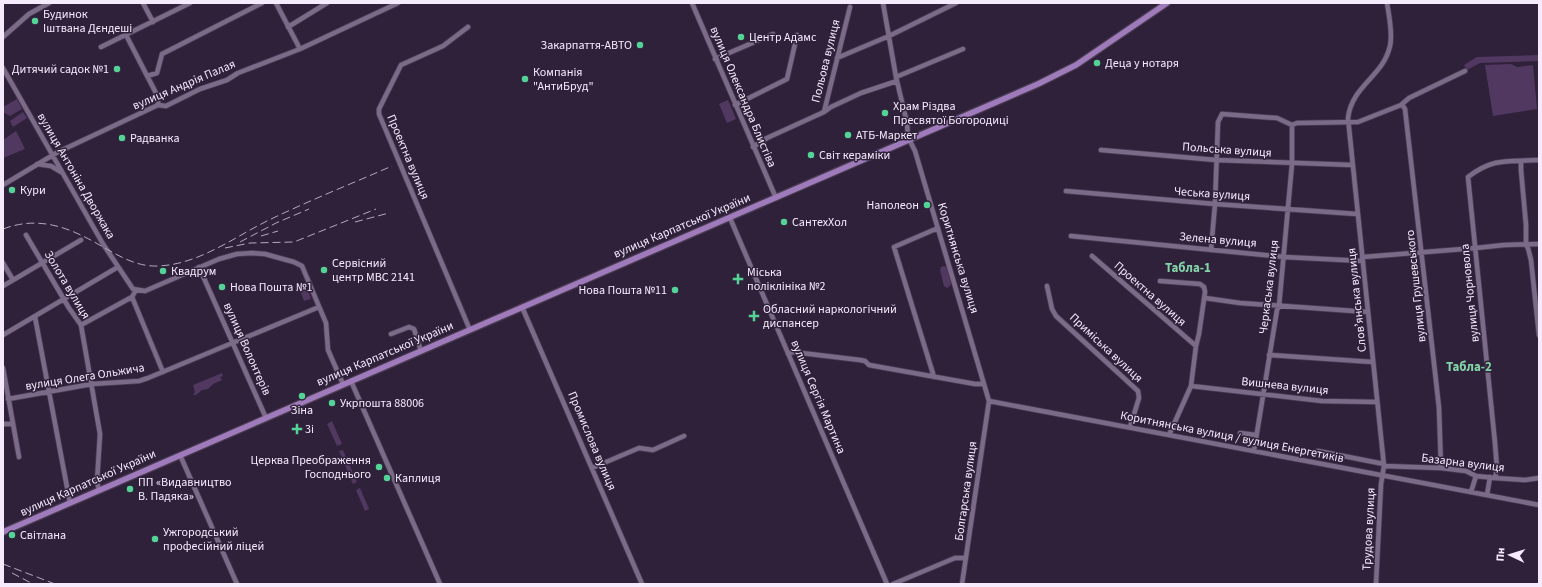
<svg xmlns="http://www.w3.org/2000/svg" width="1542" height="587" font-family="'Source Sans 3',sans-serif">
  <rect width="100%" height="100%" fill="#30213b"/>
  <!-- green -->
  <path fill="#503861" d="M 1539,55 L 1539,61 L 1480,63 L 1467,70 L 1464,65 L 1477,57 Z
    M 1511,64 L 1517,67 L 1533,65 L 1537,109 L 1493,116 L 1485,65 Z
    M 17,99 L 22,109 L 10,116 L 3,112 L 3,107 Z
    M 728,100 L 736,119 L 727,123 L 719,104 Z
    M 23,112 L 27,118 L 13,127 L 10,121 Z
    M 16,131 L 25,149 L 3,158 L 3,140 Z
    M 944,266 L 947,267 L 951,283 L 950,286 L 947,288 L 944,286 L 940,270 L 941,267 Z
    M 307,288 L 311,299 L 304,301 L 300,290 Z
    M 222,373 L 223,376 L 220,377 L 222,380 L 213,384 L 208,389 L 202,390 L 196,395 L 193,395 L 195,392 L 193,385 Z
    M 332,421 L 342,444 L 337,446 L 327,424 Z
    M 343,450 L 357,482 L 353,484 L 339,451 Z
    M 360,488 L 369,509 L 365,511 L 356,490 Z"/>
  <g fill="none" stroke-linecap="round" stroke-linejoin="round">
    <defs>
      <path id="minor" d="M 143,3 L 153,22
        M 276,3 L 300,49
        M 692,3 L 776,198
        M 883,3 L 896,77 L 907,123 L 908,137 L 915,151 L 989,401 L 962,584
        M 288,27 L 327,3
        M 468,27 L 443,46 L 401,65 L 379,109 L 379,114 L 470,330
        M 126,35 L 158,97 L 158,105
        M 3,37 L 29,14 L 49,3
        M 101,47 L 190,3
        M 837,58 L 889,36 L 956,3
        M 715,59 L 773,34
        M 3,68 L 103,244 L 133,289 L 145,291 L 219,259 L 237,254 L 252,253 L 265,254 L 294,262 L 302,266 L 326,323 L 328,350 L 343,384
        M 147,76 L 157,73 L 162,54 L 262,3
        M 896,77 L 963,49
        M 735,105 L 787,79 L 797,35
        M 1401,105 L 1403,106 L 1405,109 L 1436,381 L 1439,408 L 1441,468
        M 824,112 L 831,107 L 861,93 L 897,81
        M 753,147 L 767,138 L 824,112 L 850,7
        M 1101,150 L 1216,160 L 1353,165
        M 1521,161 L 1521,170 L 1526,225 L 1526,245 L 1528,248 L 1531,260 L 1539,335
        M 37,164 L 51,166 L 61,172
        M 3,185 L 58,152 L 158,105 L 166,106 L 200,89 L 227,80 L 238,73 L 300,49 L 398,3
        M 1066,191 L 1215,204 L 1357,214
        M 730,218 L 887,584
        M 26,235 L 69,308 L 81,325 L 100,434 L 97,482 L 99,490
        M 1071,236 L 1284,257 L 1363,261
        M 1211,250 L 1215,204 L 1218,122 L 1222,114 L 1277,118 L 1292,125 L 1297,123 L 1358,122 L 1401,105 L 1409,98 L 1465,71
        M 1092,256 L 1196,346
        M 1363,257 L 1476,248 L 1504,245 L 1539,244
        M 3,263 L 13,280
        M 199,267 L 266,418
        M 1160,281 L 1200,284 L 1204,287 L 1205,292 L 1199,334 L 1196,346 L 1191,386 L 1169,435
        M 3,286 L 81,240
        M 1047,286 L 1052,309 L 1056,316 L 1138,391 L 1139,398 L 1130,427
        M 132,297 L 163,372
        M 1205,298 L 1240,303 L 1368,312
        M 522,307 L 642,584
        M 35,317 L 70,503
        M 81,325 L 132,297 L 136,290
        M 391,334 L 409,327 L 414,329 L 421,351
        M 3,335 L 118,267
        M 788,354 L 793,352 L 860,360 L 865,361 L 869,365 L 975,384 L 984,384
        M 1269,355 L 1373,362
        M 3,368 L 19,457
        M 934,377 L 894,247 L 938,228
        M 351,381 L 440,584
        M 1191,386 L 1322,401 L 1377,402
        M 8,399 L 92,384 L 139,381 L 148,378 L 319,307
        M 989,401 L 1539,505
        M 3,424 L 13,424
        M 1240,433 L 1256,435
        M 1254,451 L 1277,310 L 1279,306 L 1292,164 L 1292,125
        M 1318,451 L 1384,464
        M 180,455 L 237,584
        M 1384,466 L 1441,468 L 1466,471 L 1476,476 L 1495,478 L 1525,480 L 1539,478
        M 592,468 L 639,448 L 653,450 L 684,436
        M 1495,478 L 1497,469 L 1495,443 L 1468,177 C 1494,157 1508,162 1539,160
        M 1471,492 L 1476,476
        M 1487,495 L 1490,477
        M 893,584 L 955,558 L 966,558
        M 1376,584 L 1381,484 L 1384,466 L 1348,118 C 1352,85 1383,77 1390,46 C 1393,33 1389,16 1387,3"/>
      <path id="major" d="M 3,532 L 1038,84 L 1076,65 L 1167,3"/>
    </defs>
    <!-- minor casing -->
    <use href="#minor" stroke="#493c52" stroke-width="6"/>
    <!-- major casing -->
    <use href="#major" stroke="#493c52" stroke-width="8"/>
    <!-- minor -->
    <use href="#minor" stroke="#7b6a88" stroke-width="4.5"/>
    <!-- major -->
    <use href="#major" stroke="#a07bbb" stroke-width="5.5"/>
    <!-- rail -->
    <path stroke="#b3a8bc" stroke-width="1" stroke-dasharray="8 4" stroke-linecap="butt" d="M 355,222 L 389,213
      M 3,229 C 40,215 71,228 103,247 C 121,257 137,267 159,266 C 199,264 233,238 267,221 C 308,201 351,184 392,166
      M 261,236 L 278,231
      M 240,242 L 276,223 L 309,209
      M 225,248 L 250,243 L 294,242 L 376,209
      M 3,564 L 55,584
      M 12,573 L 33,584"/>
  </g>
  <!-- markers -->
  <g fill="#53d396" stroke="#30213b" stroke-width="1.5">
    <circle cx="35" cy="21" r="4"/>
    <circle cx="741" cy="37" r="4"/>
    <circle cx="640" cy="45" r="4"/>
    <circle cx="1097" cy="63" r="4"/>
    <circle cx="117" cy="69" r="4"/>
    <circle cx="525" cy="79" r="4"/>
    <circle cx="885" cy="113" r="4"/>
    <circle cx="848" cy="135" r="4"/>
    <circle cx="122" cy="138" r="4"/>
    <circle cx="811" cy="155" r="4"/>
    <circle cx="12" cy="190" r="4"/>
    <circle cx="927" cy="205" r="4"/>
    <circle cx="784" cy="222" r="4"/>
    <circle cx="324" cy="270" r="4"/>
    <circle cx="163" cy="271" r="4"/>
    <path d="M736 273h4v4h4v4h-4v4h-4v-4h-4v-4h4z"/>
    <circle cx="222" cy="287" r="4"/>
    <circle cx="675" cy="290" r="4"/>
    <path d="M752 310h4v4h4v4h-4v4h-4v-4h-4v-4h4z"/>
    <circle cx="302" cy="396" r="4"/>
    <circle cx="332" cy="403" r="4"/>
    <path d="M295 423h4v4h4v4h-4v4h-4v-4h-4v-4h4z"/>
    <circle cx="379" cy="467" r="4"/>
    <circle cx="387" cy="478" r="4"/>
    <circle cx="130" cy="489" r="4"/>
    <circle cx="12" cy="535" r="4"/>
    <circle cx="155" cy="539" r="4"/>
  </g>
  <g text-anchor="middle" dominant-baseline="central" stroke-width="3" stroke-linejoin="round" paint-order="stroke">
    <!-- poi labels -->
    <g font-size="12" fill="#f5ebfd" stroke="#30213b" text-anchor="start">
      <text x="43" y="14">Будинок<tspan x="43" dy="14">Іштвана Дєндеші</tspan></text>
      <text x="749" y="37">Центр Адамс</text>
      <text x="632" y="45" text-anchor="end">Закарпаття-АВТО</text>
      <text x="1105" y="63">Деца у нотаря</text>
      <text x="109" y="69" text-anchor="end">Дитячий садок №1</text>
      <text x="533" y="72">Компанія<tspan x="533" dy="14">"АнтиБруд"</tspan></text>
      <text x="893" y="106">Храм Різдва<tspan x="893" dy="14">Пресвятої Богородиці</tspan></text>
      <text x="856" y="135">АТБ-Маркет</text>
      <text x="130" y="138">Радванка</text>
      <text x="819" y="155">Світ кераміки</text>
      <text x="20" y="190">Кури</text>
      <text x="919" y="205" text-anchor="end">Наполеон</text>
      <text x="792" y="222">СантехХол</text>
      <text x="332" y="263">Сервісний<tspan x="332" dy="14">центр МВС 2141</tspan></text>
      <text x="171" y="271">Квадрум</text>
      <text x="747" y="272">Міська<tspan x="747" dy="14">поліклініка №2</tspan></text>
      <text x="230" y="287">Нова Пошта №1</text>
      <text x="667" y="290" text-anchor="end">Нова Пошта №11</text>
      <text x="763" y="309">Обласний наркологічний<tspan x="763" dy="14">диспансер</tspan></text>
      <text x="340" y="403">Укрпошта 88006</text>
      <text x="302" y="410" text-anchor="middle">Зіна</text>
      <text x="305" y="429">3і</text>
      <text x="371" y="460" text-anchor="end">Церква Преображення<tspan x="371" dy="14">Господнього</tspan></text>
      <text x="395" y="478">Каплиця</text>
      <text x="138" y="482">ПП «Видавництво<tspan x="138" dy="14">В. Падяка»</tspan></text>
      <text x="163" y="532">Ужгородський<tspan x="163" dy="14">професійний ліцей</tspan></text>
      <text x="20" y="535">Світлана</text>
    </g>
    <!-- street labels -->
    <g font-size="12" fill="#f5ebfd" stroke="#30213b">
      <text transform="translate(826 61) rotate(-76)">Польова вулиця</text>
      <text transform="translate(184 85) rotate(-23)">вулиця Андрія Палая</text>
      <text transform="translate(743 97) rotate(67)">вулиця Олександра Блистіва</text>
      <text transform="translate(1227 150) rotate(4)">Польська вулиця</text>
      <text transform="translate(408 157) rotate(67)">Проектна вулиця</text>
      <text transform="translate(76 176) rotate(60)">вулиця Антоніна Дворжака</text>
      <text transform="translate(1212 194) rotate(4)">Чеська вулиця</text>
      <text transform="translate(682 226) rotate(-23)">вулиця Карпатської України</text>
      <text transform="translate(1218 240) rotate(5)">Зелена вулиця</text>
      <text transform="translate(958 258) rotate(73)">Коритнянська вулиця</text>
      <text transform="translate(67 285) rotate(59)">Золота вулиця</text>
      <text transform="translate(1416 286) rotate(-96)">вулиця Грушевського</text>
      <text transform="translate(1269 287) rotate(-83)">Черкаська вулиця</text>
      <text transform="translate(1470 293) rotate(-96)">вулиця Чорновола</text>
      <text transform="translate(1150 294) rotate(41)">Проектна вулиця</text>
      <text transform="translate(1357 300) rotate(-96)">Словʼянська вулиця</text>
      <text transform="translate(1106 348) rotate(43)">Приміська вулиця</text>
      <text transform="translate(247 349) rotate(66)">вулиця Волонтерів</text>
      <text transform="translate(385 354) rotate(-23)">вулиця Карпатської України</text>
      <text transform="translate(85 377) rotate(-9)">вулиця Олега Ольжича</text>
      <text transform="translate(1285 386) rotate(6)">Вишнева вулиця</text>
      <text transform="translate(818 397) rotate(67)">вулиця Сергія Мартина</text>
      <text transform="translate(1232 437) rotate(11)">Коритнянська вулиця / вулиця Енергетиків</text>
      <text transform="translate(592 441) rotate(67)">Промислова вулиця</text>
      <text transform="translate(1463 463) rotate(7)">Базарна вулиця</text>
      <text transform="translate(88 483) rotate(-24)">вулиця Карпатської України</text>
      <text transform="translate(966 491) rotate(-82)">Болгарська вулиця</text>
      <text transform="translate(1369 529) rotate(-87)">Трудова вулиця</text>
    </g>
    <!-- neighbourhood labels -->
    <g font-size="13" font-weight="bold" fill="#83d3a8" stroke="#30213b">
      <text x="1188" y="268">Табла-1</text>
      <text x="1469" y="367">Табла-2</text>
    </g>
  </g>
  <!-- border -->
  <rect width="1542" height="587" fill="none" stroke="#f5ebfd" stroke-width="8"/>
  <!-- north arrow -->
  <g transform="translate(1510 555) rotate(274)" stroke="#30213b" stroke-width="3" paint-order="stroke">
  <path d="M0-3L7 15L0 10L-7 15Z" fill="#f5ebfd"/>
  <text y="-6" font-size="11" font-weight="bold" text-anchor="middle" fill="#f5ebfd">Пн</text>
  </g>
</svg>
